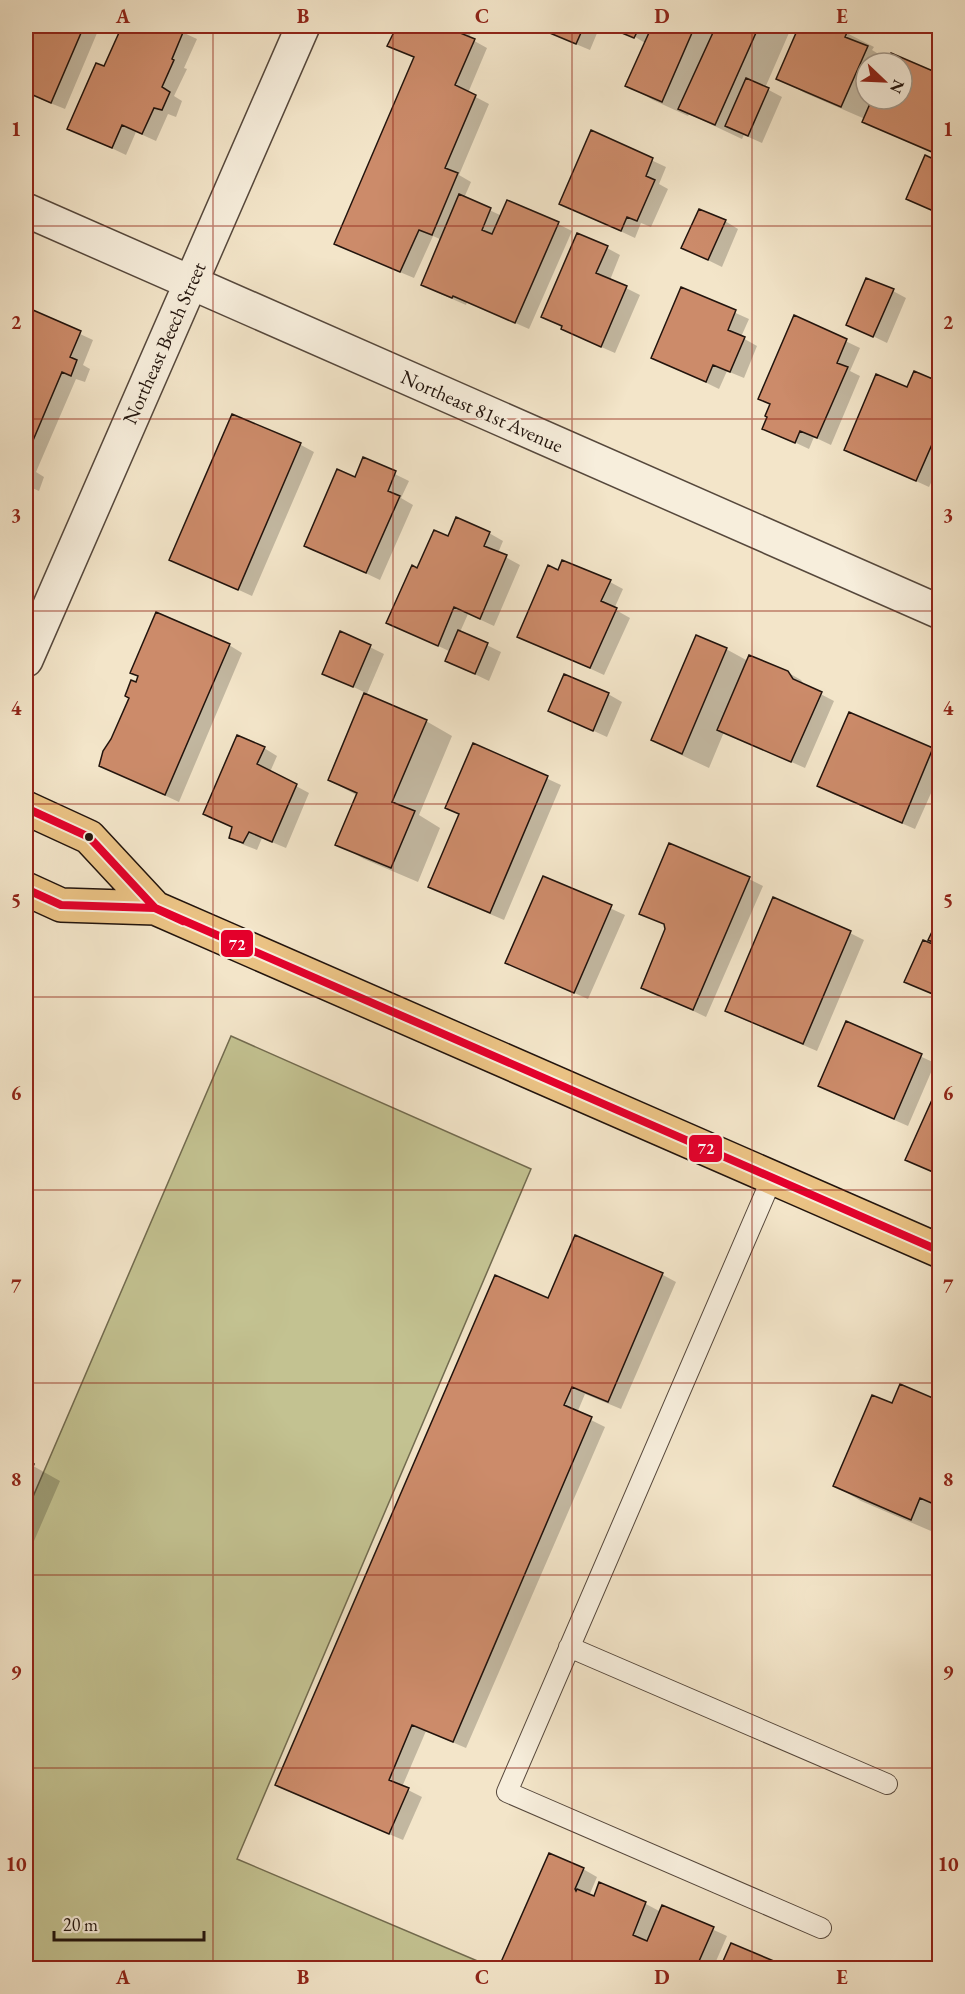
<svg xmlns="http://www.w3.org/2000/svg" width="965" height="1994" font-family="'EB Garamond',serif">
  <rect width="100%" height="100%" fill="#f3e5c9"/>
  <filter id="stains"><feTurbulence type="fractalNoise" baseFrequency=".00333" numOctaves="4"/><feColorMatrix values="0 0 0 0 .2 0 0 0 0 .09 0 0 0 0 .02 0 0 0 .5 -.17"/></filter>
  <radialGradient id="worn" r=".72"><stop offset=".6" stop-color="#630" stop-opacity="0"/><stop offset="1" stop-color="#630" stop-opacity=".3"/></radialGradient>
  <!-- green -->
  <path fill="#c3c291" stroke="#726b4f" stroke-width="1.5" d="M231,1036L531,1169L237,1859L494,1968H26V1513Z"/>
  <!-- shadow -->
  <path fill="#0003" fill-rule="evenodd" d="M37,26H100L65,109L28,94L26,99V36L32,39Z
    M123,26H169L197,39L184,68L187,69L174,96L182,101L176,117L168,114L156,141L136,132L126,155L69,128L105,68Z
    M398,26H464L472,30L469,38L487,48L468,93L489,104L459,175L471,182L464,198L502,216L558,224L572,231L529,329L467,302L466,305L436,292L423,284L442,240L433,236L414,278L350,251L336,243L415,58L389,45Z
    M533,26H600L590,50Z
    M605,26H792L765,88L782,97L762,143L744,135L742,139L689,114L688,116L653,100L627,85L645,43L629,33L627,35Z
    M801,26H817L825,29L826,26H833L874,47L872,50L890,61L892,55L940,76V156L878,129L864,122L865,119L805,93L778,78ZM866,63H902V99H866Z
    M591,132L666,167L659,184L668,189L651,227L641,223L635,238L560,203Z
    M940,163V214L908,198Z
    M725,221L738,229L722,267L683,248Z
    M607,248L620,255L610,280L640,295L615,353L576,336L543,316Z
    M682,289L749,319L741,337L757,346L744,378L727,371L719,389L653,357Z
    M893,291L906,298L887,343L848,324Z
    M26,309L93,340L83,365L90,369L85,382L76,379L36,472L44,477L39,491L30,487L26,497Z
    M795,317L860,348L850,371L860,376L831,445L814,437L809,449L764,428L772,405L760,399Z
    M940,384V464L929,487L846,449L908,389Z
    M233,416L301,445L314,452L252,596L171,559Z
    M364,459L409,481L401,498L413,505L380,580L306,545L356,479Z
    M489,533L503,541L498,553L520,565L494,626L468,614L460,632L501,652L489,681L447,661L451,652L388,622L418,570L449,538Z
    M559,572L610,582L623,589L614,609L630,618L604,675L519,636Z
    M341,633L384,654L366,696L426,721L452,736L419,815L440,828L418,882L364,859L337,844L358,796L329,780L366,693L324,673Z
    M229,645L242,653L179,802L101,766L137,684Z
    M726,649L748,661L787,672L801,680L805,686L834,701L805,768L724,732L709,768L679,754L653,739Z
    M608,694L622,702L607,737L550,711Z
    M850,714L940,753V773L915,829L833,794L819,786Z
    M474,745L561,785L504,920L443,894L430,886L460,815L447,808Z
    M264,748L277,756L270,772L309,793L286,848L262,838L257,850L244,845L231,837L234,828L204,814Z
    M544,878L625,915L588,999L507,963Z
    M749,879L763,886L706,1017L643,987L667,929L665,925L640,913Z
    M774,899L850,933L864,940L817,1051L740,1018L727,1010Z
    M847,1023L935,1063L908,1126L833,1093L820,1086Z
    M576,1237L663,1275L676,1282L621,1409L585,1394L577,1413L605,1427L466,1748L426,1731L402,1787L422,1797L403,1840L290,1792L277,1784L549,1300Z
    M940,1402V1530L938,1534L861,1501L835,1486L892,1405Z
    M26,1462L60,1481L34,1541L26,1537Z
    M583,1869L597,1877L589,1896L594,1898L600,1884L646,1904L661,1912L663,1907L727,1936L713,1968H515L502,1961Z
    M732,1945L775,1964L783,1968H722Z"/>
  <!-- building -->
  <path fill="#cc8b6a" stroke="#22140d" stroke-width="1.5" d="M36,26H84L51,103L26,92V35L31,37Z
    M122,26H173L184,30L172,59L174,60L162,87L170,92L162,110L154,108L142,134L122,125L112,148L67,129L96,63L104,66Z
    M397,26H458L455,31L475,39L455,85L476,95L445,168L458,173L432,235L419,230L400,272L334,244L414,57L387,46Z
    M533,26H584L576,44Z
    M605,26H640L634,38Z
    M652,26H695L662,102L625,86Z
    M716,26H759L715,125L678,109Z
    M799,26H837L848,30L845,37L868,46L841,107L776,79Z
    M891,53L940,74L939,155L862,122L872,99H902V63H887Z
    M746,78L769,88L748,136L725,126Z
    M591,130L653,158L646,176L655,180L637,221L627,217L621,231L559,204Z
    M925,155L940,162V209L938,213L906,199Z
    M459,194L491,208L482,230L492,234L507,200L559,222L515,323L453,296L452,298L421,285Z
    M699,209L726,220L708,260L681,248Z
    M577,233L608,246L596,273L627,286L601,347L561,329L562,326L541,317Z
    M866,278L894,289L873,337L846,325Z
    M681,287L736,310L728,330L745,337L730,372L713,365L706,382L651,358Z
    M26,307L81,331L70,357L77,360L71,376L62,372L26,457Z
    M794,315L847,339L837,363L848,367L817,438L800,431L795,443L762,429L767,417L765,416L770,404L758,399Z
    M914,371L940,382V426L916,481L844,450L876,374L907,387Z
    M232,414L301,443L238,590L169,560Z
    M363,457L396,471L388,491L400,496L366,573L304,546L337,469L355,477Z
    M26,465L32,468L26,483Z
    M456,517L490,532L484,546L507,555L480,619L454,607L438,646L386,623L412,565L417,568L434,530L448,536Z
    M562,560L611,580L601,601L617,608L590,668L517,637L548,565L558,570Z
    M156,612L230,644L165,795L99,766L103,751L111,739L129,698L125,696L131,680L136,682L138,676L130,673Z
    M458,630L488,643L475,674L445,661Z
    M340,631L371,645L353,687L322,674Z
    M696,635L727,648L682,754L651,740Z
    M749,655L788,671L793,679L822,692L791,762L717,730Z
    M564,674L609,693L593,731L548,711Z
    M364,693L427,720L392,802L415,811L391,868L335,845L357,793L328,780Z
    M849,712L933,748L902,823L817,786Z
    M237,735L265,747L257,764L297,784L272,842L249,832L243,843L229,838L232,827L203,814Z
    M473,743L548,776L490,913L428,887L459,814L445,808Z
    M669,843L750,877L693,1010L641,988L665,929L664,924L639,914Z
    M543,876L612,905L574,993L505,963Z
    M773,897L851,931L803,1044L725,1011Z
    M940,915V945L928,940Z
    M923,940L940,947V997L904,982Z
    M846,1021L922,1054L894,1119L818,1086Z
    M940,1082V1175L905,1160Z
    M575,1235L663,1273L608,1402L572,1387L564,1405L592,1417L453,1742L412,1725L389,1780L409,1788L389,1834L275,1785L495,1275L548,1298Z
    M900,1384L940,1401V1414L936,1422L940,1424V1496L936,1505L920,1498L911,1520L833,1486L872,1395L892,1403Z
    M26,1461L34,1464L26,1485Z
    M549,1853L584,1868L575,1889L576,1891L577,1889L594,1896L599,1882L646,1902L633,1935L647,1941L662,1905L714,1927L696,1968H516L501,1962Z
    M731,1943L776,1962L773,1968H720Z"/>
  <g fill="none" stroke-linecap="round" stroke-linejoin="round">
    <!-- service casing -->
    <g stroke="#56483c" stroke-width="22">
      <path id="service" d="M772,1178L507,1792L821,1928
        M569,1647L887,1784"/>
    </g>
    <!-- minor casing -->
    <g stroke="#56483c" stroke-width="36">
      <path id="minor" d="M26,210L940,612
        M26,660L303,26"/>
    </g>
    <!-- primary casing -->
    <g stroke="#22140d" stroke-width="36">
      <path id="primary" d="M26,808L89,837L155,908
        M26,889L61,905L155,908L940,1251"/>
    </g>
    <!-- service -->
    <use href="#service" stroke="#f7eedc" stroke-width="20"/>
    <!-- minor -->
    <use href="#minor" stroke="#f7eedc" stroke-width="33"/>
    <!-- primary -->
    <use href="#primary" stroke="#eac284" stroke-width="33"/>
    <!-- bus-1 casing -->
    <g stroke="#f7eedc" stroke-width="12">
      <path id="bus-1" d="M26,808L89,837L155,908L940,1251
        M26,889L61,905L155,908L183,921"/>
    </g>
    <!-- bus-1 -->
    <use href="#bus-1" stroke="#e4002b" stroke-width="8"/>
  </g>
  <!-- grid -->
  <path fill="none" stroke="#8f2418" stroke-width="1.5" stroke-opacity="0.55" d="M213,26V1968M393,26V1968M572,26V1968M752,26V1968M26,226H940M26,419H940M26,611H940M26,804H940M26,997H940M26,1190H940M26,1383H940M26,1575H940M26,1768H940"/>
  <!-- markers -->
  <circle fill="#22140d" stroke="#f7eedc" stroke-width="2" cx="89" cy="837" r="5"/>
  <g text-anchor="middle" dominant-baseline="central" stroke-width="4.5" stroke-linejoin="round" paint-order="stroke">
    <!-- street labels -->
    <g font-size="20" fill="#22140d" stroke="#f7eedc">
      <text transform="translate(164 343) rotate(-66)">Northeast Beech Street</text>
      <text transform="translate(482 411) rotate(24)">Northeast 81st Avenue</text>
    </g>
  </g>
  <g stroke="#f7eedc" stroke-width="2">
    <rect x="220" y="929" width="34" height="29" rx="6" fill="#e4002b"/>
    <rect x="688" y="1134" width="35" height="29" rx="6" fill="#e4002b"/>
  </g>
  <g font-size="16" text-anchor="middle" font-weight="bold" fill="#fff">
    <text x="237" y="950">72</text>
    <text x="706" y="1154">72</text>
  </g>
  <!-- margin -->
  <rect width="965" height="1994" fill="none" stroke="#f3e5c9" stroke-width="66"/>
  <!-- north arrow -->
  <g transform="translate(884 81) rotate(113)"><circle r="28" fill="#f7eedc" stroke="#a29789" stroke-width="1.5"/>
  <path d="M0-4.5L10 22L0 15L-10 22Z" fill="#8f2418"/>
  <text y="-9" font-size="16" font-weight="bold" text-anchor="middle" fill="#22140d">N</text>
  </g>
  <!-- scale -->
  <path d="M54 1931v9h150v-9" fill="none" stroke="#22140d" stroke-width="3"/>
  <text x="63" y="1931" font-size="18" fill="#22140d" stroke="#f7eedc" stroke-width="4.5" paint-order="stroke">20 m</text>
  <rect x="33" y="33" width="899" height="1928" fill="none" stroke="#8f2418" stroke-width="2"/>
  <g font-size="20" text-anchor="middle" font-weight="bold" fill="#8f2418">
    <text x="123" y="23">A</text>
    <text x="303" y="23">B</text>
    <text x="482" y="23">C</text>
    <text x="662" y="23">D</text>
    <text x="842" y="23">E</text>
    <text x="16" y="136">1</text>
    <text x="948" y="136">1</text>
    <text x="16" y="329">2</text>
    <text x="948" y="329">2</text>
    <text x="16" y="522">3</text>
    <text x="948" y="522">3</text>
    <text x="16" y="715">4</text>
    <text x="948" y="715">4</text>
    <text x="16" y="907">5</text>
    <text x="948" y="907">5</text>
    <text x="16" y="1100">6</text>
    <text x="948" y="1100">6</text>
    <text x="16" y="1293">7</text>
    <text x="948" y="1293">7</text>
    <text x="16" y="1486">8</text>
    <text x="948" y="1486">8</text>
    <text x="16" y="1679">9</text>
    <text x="948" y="1679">9</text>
    <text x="16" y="1871">10</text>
    <text x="948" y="1871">10</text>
    <text x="123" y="1984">A</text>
    <text x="303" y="1984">B</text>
    <text x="482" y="1984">C</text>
    <text x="662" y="1984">D</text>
    <text x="842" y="1984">E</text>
  </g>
  <rect width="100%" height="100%" filter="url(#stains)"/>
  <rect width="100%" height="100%" fill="url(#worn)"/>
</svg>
